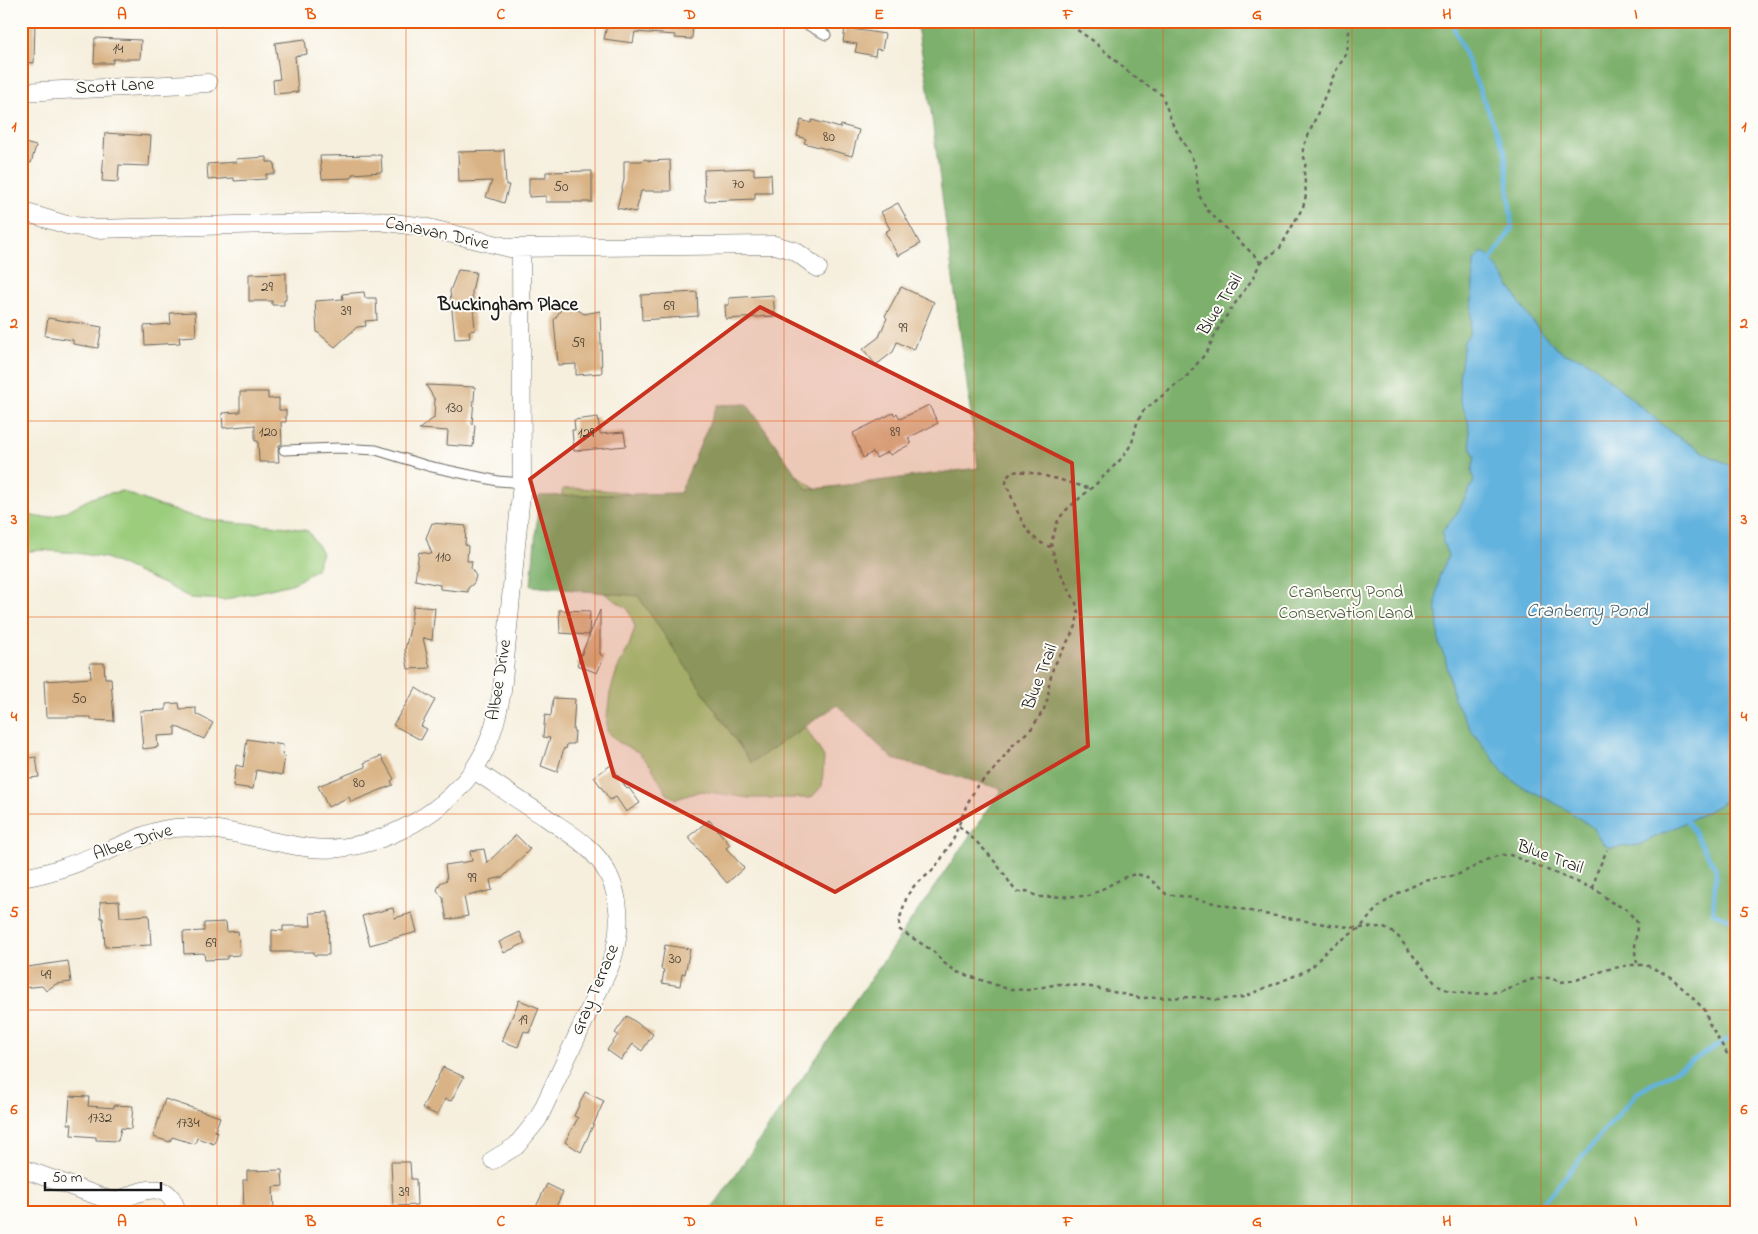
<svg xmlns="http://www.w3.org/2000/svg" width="1758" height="1234" font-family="'Indie Flower',sans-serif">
  <rect width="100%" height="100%" fill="#fdfcf7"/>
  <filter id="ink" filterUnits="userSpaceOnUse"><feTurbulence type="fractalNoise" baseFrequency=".02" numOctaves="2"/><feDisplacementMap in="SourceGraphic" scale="10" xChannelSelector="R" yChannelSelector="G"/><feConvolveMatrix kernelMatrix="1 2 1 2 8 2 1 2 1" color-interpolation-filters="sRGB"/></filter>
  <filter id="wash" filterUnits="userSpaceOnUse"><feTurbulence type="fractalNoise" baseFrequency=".0096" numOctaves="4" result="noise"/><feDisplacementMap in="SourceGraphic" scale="20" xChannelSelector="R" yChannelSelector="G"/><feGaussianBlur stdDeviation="1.12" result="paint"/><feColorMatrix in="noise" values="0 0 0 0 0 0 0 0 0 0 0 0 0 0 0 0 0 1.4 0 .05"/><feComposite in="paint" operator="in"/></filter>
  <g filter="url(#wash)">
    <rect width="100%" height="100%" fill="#f6efde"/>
    <!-- green -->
    <path fill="#9ccd7d" stroke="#5c744c" d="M786,466L807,483L848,512L899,664L804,725L824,757L822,786L811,798H749L701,791L676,799L667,794L651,766L638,752L618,742L607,731V717L610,693L617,670L629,646L635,627L628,609L601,591L555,520L563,489L580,488L623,492L652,500L685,499Z
      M122,491C154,504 186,517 221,521C250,524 279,524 308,531L322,553L316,569L295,583L224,600L191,598L168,586L106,558L77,553L40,550L21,552V507C40,531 72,507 92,498C101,494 112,493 122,491Z"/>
    <!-- forest -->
    <path fill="#7db06c" stroke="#4c6644" d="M916,21H1737V1213H709L1002,789L893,759L837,705L751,763L638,596L531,586L539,496L680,493L717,405L747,404L807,490L978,468L927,81Z"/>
    <!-- water -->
    <path fill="#64b3df" stroke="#40687e" d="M1480,253H1486C1513,285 1526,323 1559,350C1566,356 1572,355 1581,358C1584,359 1588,362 1591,364L1672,433L1710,456L1737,468V794L1705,813L1639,845L1611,848L1603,844L1592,827L1562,807L1516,783L1504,773L1471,730L1454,699L1445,657L1439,645L1436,601L1439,577L1448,556L1443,542L1442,532L1456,515L1474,481L1472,470L1475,456L1471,449L1468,421L1460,399L1459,379L1464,341L1469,335L1471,322L1474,261Z"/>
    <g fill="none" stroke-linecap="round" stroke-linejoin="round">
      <!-- stream -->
      <path stroke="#64b3df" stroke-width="4.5" d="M1451,21L1505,151L1512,228L1488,264
        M1685,817L1716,869L1713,913L1737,922
        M1534,1213L1637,1093L1737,1034"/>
    </g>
    <g id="blocks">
      <!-- building -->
      <path fill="#d9b385" d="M21,21H35L34,63L21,62Z
        M608,21L693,22L692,39L675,38V35L635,32L633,43L604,39Z
        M845,28L885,34L882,50L876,49L875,56L855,52L857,44L843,42Z
        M95,38L141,40L140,59H113V63H94Z
        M305,39L307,54L295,56L298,92L274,94L273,80L280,79L275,43Z
        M801,120L811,123L812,120L840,128L841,125L859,130L852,156L804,143L806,139L797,136Z
        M105,133L151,136L149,166L119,165L118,182L102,181Z
        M21,142L36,146L31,163L21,160Z
        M504,149L506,185H509L504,203L486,197L492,181L459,182L458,152L503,151Z
        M381,155L382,172L352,174V178L322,179L320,156Z
        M267,157V162H274L275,174H266V179L234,181V178L208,180L207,164L237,162L236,159Z
        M645,159L650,161L670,160L671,191H641L636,212L617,208L624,180V161H641Z
        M754,168V175L771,174L772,193H755V199L705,201L704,170Z
        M592,171V202H546V196L529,197V178H546V172Z
        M898,203L920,244L898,256L885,232L890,229L881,212Z
        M458,270L476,272L472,292L475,330L469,331L470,338L455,339L450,291Z
        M286,273V300H284V305H272V301H249V274Z
        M901,287L934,302L914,350L897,342L893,352L876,365L863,349L879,337L887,318L885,316Z
        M364,292L365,298H376L377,320L365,321L366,326L357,327L335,347L317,332L315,301L343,299L342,294Z
        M697,292L698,316L642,320L641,295Z
        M773,295L775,316L726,319L725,305H729V298Z
        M566,302L584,314L600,311L602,373L576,375V364L558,365L554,320Z
        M195,312L196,336L179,337L180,343L145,345L144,326L171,324L170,313Z
        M48,318L102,327L98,348L73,344V340L45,336Z
        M426,385L475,387L472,424L475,425L473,447L447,445L448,431L419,429L434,418L435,400Z
        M240,392H268V399L279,398V410H286V422H281L282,444L279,445L278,450L279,462H259L258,441H255V425L223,428L222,413L240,412Z
        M929,405L938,423L908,438L911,444L890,455L888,452L876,458L873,452L863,458L853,433L893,413L895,415L897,413L900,419Z
        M598,417L600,434L624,432L626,446L574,451L572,430H575L574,420Z
        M432,523L466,526L465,545L468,546L467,561H472L471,568L476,576L474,583L468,588V592L440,589V585L415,580L419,552L432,554L426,538Z
        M413,606L435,608L432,640L423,638L430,668L408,669L405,650L410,628Z
        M559,610L590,611L589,635L560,633Z
        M600,610V654L604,657L597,673L577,665Z
        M90,663H104L105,678H111L114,721L91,720V717H46L44,681L91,678Z
        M416,688L435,700L421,726L427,729L421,740L393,725Z
        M553,698L575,699L573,731H575L574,744H567L566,749L564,748L557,772L541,766L550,738L543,737L545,715L551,716Z
        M179,703L180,709L196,708V714L213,723L204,739L175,726V735L157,736L158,747L143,749L140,711L166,710V704Z
        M247,739L283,745L282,755L285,756L282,775L256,770L253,789L233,786L236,765L243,767Z
        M381,756L394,779L391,781L393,785L351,802L349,797L328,807L318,786L366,767L364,763Z
        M36,757L39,777L21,779V759Z
        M611,765L627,789L629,788L640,803L626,812L616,797L610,800L594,777Z
        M709,820L730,845L726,848L744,868L727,883L688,837Z
        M516,835L530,849L503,877L490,880L492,890L464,897L468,916L447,920L443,898L437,890L440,883L447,880L445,865L472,861L470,851L484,849L487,863Z
        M119,901L120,917L149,915L151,945L105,947L103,918H101L100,902Z
        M393,908L395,918L412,913L417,932L370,945L362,916Z
        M328,912L329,955H314V952H272V930L283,931V926H311L310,913Z
        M226,922L227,932L238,931L240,955L227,956V959L205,960L204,953L184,954L183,932L204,931V923Z
        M520,932L525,943L504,953L499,942Z
        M665,945L690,949L685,974L682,973L680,986L662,983L664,970L661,969Z
        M68,961L71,982L56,984L46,991L42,986L21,988V968Z
        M519,1000L539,1008L529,1033L524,1031L518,1047L502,1041Z
        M627,1016L653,1034L642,1051L633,1044L621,1060L607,1050L618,1035L615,1033Z
        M443,1067L464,1077L451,1101L445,1099L437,1115L422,1108Z
        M585,1092L604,1101L581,1152L565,1142L578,1118L574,1116Z
        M70,1096L89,1097L88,1106L114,1108V1105L133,1106L131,1129L121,1128L118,1141L96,1140V1137L71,1135L72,1124H68Z
        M165,1099L220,1117L215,1131L218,1132L214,1144L197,1138L195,1144L172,1137L170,1142L153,1137Z
        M391,1162H410L411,1179H416L417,1205L393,1206Z
        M282,1170L283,1186L273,1187L274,1213H244L243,1180H247V1171Z
        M547,1184L563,1192L553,1213H533Z"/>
    </g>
  </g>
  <g filter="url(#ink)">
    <use href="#blocks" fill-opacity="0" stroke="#686660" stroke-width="1"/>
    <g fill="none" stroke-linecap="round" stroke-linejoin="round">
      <!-- lane casing -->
      <g stroke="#686660" stroke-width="11">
        <path id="lane" d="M800,21L826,35
          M284,450L339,448L376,450L428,466L498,481L522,483"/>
      </g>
      <!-- street casing -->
      <g stroke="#686660" stroke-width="19">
        <path id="street" d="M21,92L208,83
          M21,211L67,225L97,229L379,221L424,227L510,248L775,245L795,251L818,268
          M474,770C497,785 520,801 544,816C558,826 574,835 587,847C622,878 625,925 610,966L538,1119L516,1146L493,1160
          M21,878C56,873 89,858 122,845C137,839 152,831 168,829C214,822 265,843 311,848C370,854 441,818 474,769C490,746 497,718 502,691L522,483L521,248
          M21,1168L115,1202
          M119,1211L115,1202C138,1192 169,1175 177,1213"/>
      </g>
      <!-- path -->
      <path stroke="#686660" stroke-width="2.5" stroke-dasharray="4 4" stroke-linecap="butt" d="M1049,21H1064
        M1064,21L1092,40L1133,76L1162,95L1173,125L1191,155L1195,165L1199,195L1207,210L1258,259L1260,263L1253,278L1220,325L1206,353L1186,377L1143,411L1137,423L1132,443L1123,457L1096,484L1065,511L1058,520L1051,543L1054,556L1058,568L1076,603L1078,612L1076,626L1053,668L1049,684L1048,698L1044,709L1032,728L1013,745L992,772L977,786L967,804L954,837L940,861L932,871L914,886L907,896L899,921L900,930L933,951L944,963L957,972L1008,989L1028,990L1058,984L1091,987L1140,998L1200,997L1218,1000L1243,997L1299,974L1312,967L1328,949L1360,928L1378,907L1398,893L1424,881L1457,875L1478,865L1489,859L1500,855H1510L1597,890L1611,902L1626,909L1637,922C1637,937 1632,951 1638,965
        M957,24L964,21
        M1260,263L1280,248L1303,207L1306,195L1304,172L1306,162L1303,155V148L1335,72L1347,53L1350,21
        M1051,547C1024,540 1016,506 1006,483L1007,477C1009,475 1011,473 1013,472C1024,468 1078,485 1091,489
        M959,826C974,839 989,853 1001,870C1007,877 1010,885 1017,892L1027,891L1038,897L1089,896L1125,877L1136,874L1148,877L1166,894L1187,897L1264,914L1330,925L1360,928L1382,927L1396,934L1435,983L1449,991L1469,994L1497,992L1536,978H1550L1561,982L1576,980L1609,969L1630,965H1646L1671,977L1705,1010L1709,1023L1729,1057H1737
        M1593,888L1597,872L1607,850"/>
      <!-- lane -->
      <use href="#lane" stroke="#fff" stroke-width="9"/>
      <!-- street -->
      <use href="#street" stroke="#fff" stroke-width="18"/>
    </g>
  </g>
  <!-- marked area -->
  <path fill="#c8321e" fill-opacity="0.2" stroke="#c8321e" stroke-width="4" stroke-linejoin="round" d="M760,307L1072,463L1088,746L835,892L614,776L530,479Z"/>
  <!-- grid -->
  <path fill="none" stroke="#e8590c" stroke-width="1" stroke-opacity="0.55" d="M217,21V1213M406,21V1213M595,21V1213M784,21V1213M974,21V1213M1163,21V1213M1352,21V1213M1541,21V1213M21,224H1737M21,421H1737M21,617H1737M21,814H1737M21,1010H1737"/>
  <g text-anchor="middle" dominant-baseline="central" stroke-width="4" stroke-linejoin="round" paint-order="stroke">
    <!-- number labels -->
    <g font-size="15" fill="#4b4236">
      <text x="118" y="49">14</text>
      <text x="829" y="137">80</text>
      <text x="738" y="184">70</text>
      <text x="561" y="187">50</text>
      <text x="267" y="287">29</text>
      <text x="669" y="306">69</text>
      <text x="346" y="311">39</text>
      <text x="903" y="328">99</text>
      <text x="578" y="343">59</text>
      <text x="454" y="408">130</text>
      <text x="268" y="432">120</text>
      <text x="895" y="432">89</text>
      <text x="586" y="433">129</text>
      <text x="443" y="557">110</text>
      <text x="79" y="699">50</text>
      <text x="359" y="783">80</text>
      <text x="472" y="878">99</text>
      <text x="211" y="943">69</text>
      <text x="675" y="959">30</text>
      <text x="46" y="975">49</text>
      <text x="523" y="1020">19</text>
      <text x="100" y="1118">1732</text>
      <text x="188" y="1123">1734</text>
      <text x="404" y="1192">39</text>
    </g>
    <!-- street labels -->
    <g font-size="18" fill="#1c1c1c" stroke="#fdfcf7">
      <text transform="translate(115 87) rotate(-3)">Scott Lane</text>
      <text transform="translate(437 234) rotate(12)">Canavan Drive</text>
      <text transform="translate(1221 305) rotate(-58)">Blue Trail</text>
      <text transform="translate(1041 677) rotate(-69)">Blue Trail</text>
      <text transform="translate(500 680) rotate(-81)">Albee Drive</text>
      <text transform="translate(133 843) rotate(-18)">Albee Drive</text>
      <text transform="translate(1550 858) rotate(20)">Blue Trail</text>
      <text transform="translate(596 990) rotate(-67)">Gray Terrace</text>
    </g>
    <!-- park labels -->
    <g font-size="18" fill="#495a3e" stroke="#fdfcf7">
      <text x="1346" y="593">Cranberry Pond<tspan x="1346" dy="21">Conservation Land</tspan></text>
    </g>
    <!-- neighbourhood labels -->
    <g font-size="19" font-weight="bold" fill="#1c1c1c" stroke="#fdfcf7">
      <text x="508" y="305">Buckingham Place</text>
    </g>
    <!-- water labels -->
    <g font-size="19" font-style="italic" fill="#3c6074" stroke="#fdfcf7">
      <text x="1587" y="611">Cranberry Pond</text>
    </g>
  </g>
  <!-- margin -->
  <rect width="1758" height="1234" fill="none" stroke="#fdfcf7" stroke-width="55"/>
  <!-- scale -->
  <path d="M45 1182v8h116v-8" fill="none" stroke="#1c1c1c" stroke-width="2.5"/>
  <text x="52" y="1182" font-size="15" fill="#1c1c1c" stroke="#fdfcf7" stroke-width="4" paint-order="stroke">50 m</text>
  <rect x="28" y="28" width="1702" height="1178" fill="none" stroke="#e8590c" stroke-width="2"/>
  <g font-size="16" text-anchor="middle" font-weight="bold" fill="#e8590c">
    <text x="122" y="19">A</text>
    <text x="311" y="19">B</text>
    <text x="501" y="19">C</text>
    <text x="690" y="19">D</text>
    <text x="879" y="19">E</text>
    <text x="1068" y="19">F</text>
    <text x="1257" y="19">G</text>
    <text x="1447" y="19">H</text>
    <text x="1636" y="19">I</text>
    <text x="14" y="131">1</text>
    <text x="1744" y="131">1</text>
    <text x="14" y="328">2</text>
    <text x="1744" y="328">2</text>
    <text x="14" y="524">3</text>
    <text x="1744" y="524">3</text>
    <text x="14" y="721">4</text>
    <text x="1744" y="721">4</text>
    <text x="14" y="917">5</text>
    <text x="1744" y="917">5</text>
    <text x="14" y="1114">6</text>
    <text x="1744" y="1114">6</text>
    <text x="122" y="1226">A</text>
    <text x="311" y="1226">B</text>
    <text x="501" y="1226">C</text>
    <text x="690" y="1226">D</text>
    <text x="879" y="1226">E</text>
    <text x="1068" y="1226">F</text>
    <text x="1257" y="1226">G</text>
    <text x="1447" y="1226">H</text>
    <text x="1636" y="1226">I</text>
  </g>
</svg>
